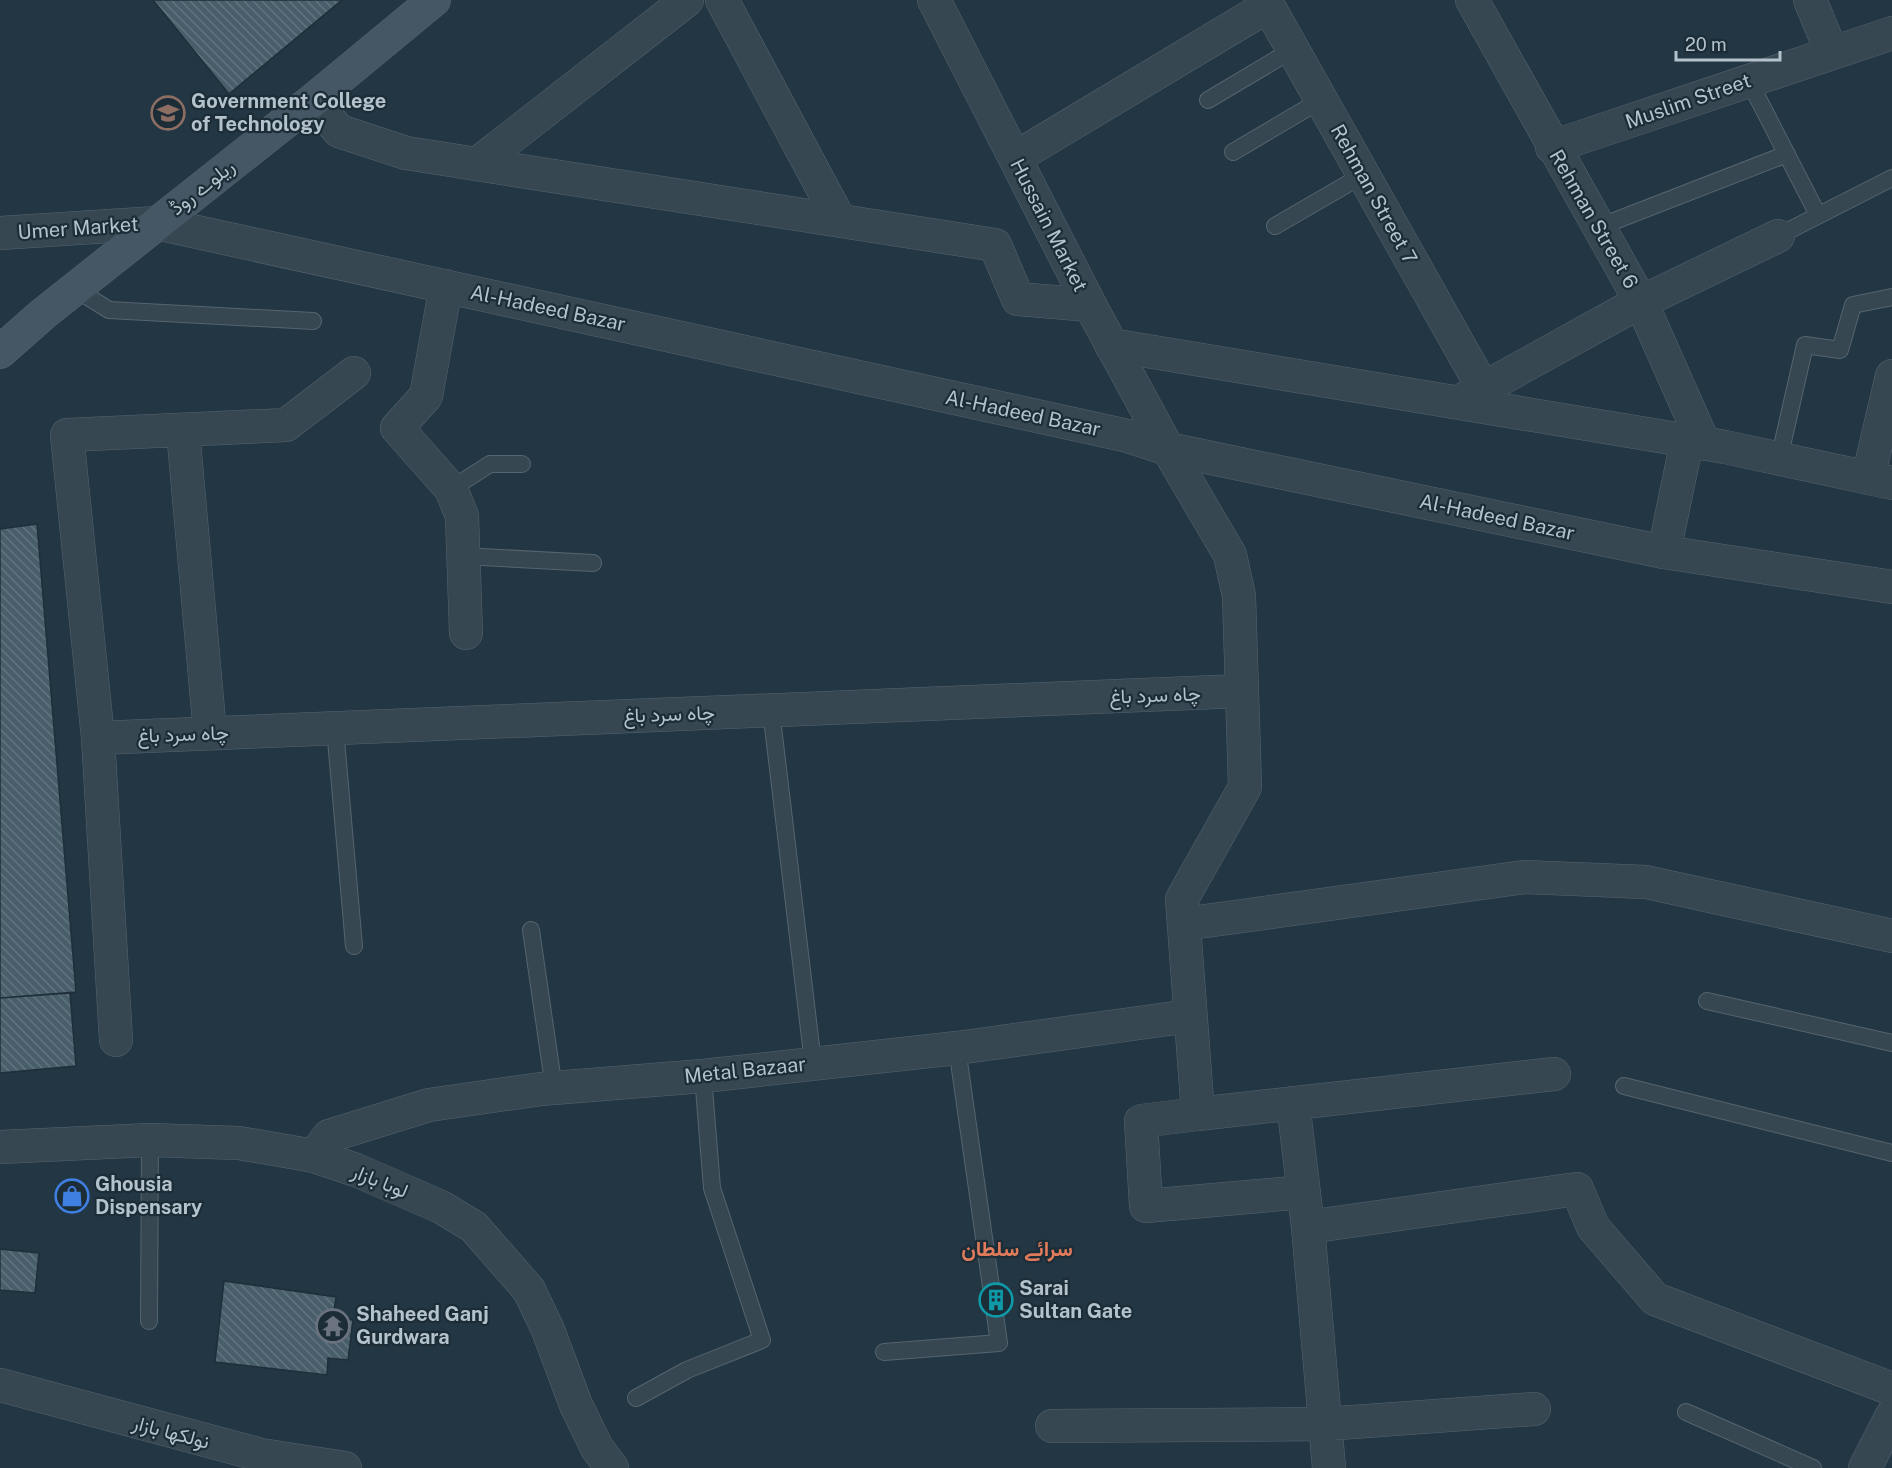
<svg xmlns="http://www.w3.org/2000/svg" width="1892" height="1468" font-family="'Public Sans',Vazirmatn,sans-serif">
  <defs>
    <pattern id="building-back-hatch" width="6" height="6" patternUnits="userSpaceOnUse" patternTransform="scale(1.5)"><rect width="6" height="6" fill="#485f6b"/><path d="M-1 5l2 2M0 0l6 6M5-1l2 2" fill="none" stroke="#60747f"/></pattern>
  </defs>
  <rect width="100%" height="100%" fill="#233643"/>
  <!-- building -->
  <path fill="url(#building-back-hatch)" stroke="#1e2f39" stroke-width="1.5" d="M153,0H342L229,94Z
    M37,524L76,992L0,998V529Z
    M70,993L76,1066L0,1073V998Z
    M0,1249L39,1253L35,1293L0,1290Z
    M224,1281L336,1297L333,1317L353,1320L348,1360L328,1358L327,1375L215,1362Z
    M1008,1288L1010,1311L984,1313L981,1289Z"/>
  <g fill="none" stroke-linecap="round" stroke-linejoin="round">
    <!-- service casing -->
    <g stroke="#55656f" stroke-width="18">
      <path id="service" d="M1749,81L1818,215
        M1208,100L1292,50
        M1233,152L1321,100
        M1275,226L1363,175
        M1599,227L1787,154
        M1778,236L1892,178
        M77,290L109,310L313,321
        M1779,459L1805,345L1840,350L1853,305L1892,297
        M451,489L490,464H522
        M464,556L593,563
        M771,710L813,1063
        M335,728L354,946
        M531,930L554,1089
        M1707,1001L1892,1043
        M1624,1086L1892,1153
        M149,1321L150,1140
        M884,1352L999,1343L957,1048
        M636,1398L687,1370L762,1340L712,1188L703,1076
        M1686,1412L1813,1468"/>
    </g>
    <!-- minor casing -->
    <g stroke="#55656f" stroke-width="34">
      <path id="minor" d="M722,0L840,221
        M1265,0L1483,388
        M1472,0L1641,302L1704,444
        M1810,0L1832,53
        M313,100L339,131L406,153L995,245L1018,299L1090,305
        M1552,147L1892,33
        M1015,158L1268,6
        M477,164L687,0
        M0,233L156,223
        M446,286L426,396L397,428L451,489L462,516L466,633
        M1111,345L1725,447L1892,483
        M1466,398L1627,309L1778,236
        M183,431L210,733
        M1168,449L1230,555L1239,596L1245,787L1182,899L1198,1114L1141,1121L1146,1206L1304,1192
        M1868,478L1892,376
        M1664,552L1687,441
        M98,738L1240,691
        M1184,924L1524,877L1646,882L1892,936
        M116,1040L98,738L67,435L286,425L354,373
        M1293,1103L1308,1227L1577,1189L1593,1227L1655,1299L1892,1389
        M1198,1114L1554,1074
        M314,1156L329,1136L429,1105L541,1089L703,1076L957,1048L1190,1016
        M1308,1227L1329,1468
        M0,1385L261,1455L345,1468
        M1052,1426L1325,1424L1534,1409
        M1865,1468L1892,1415"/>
    </g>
    <!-- tertiary casing -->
    <g stroke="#55656f" stroke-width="34">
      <path id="tertiary" d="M934,0L1090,305L1168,449
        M156,223L1128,436L1168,449L1664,552L1892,587
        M0,1147L150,1140L239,1143L314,1156L356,1170L441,1207L474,1227L529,1290L548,1330L576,1405L597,1448L612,1468"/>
    </g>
    <!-- secondary casing -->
    <g stroke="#55656f" stroke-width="34">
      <path id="secondary" d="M0,352L43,314L313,100L434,0"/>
    </g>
    <!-- service -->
    <use href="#service" stroke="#374752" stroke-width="16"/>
    <!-- minor -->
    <use href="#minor" stroke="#374752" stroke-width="33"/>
    <!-- tertiary -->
    <use href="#tertiary" stroke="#374752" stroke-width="33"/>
    <!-- secondary -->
    <use href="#secondary" stroke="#455765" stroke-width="33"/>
  </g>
  <!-- icons -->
  <defs>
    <g id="university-ring" transform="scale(1.725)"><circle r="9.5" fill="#1c2d37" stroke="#8d6e63" stroke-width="1.5"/><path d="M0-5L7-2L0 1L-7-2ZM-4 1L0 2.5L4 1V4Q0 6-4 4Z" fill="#8d6e63"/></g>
    <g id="shop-ring" transform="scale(1.725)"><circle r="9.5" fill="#1c2d37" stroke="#3f7fe0" stroke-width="1.5"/><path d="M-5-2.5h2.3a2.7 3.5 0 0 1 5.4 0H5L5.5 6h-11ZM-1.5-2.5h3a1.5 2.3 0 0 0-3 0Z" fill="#3f7fe0"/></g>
    <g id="building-ring" transform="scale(1.725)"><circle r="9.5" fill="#1c2d37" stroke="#0f9aa8" stroke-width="1.5"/><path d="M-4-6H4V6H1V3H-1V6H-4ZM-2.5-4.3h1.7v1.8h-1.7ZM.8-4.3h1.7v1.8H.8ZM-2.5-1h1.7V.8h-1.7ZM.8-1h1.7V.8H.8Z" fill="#0f9aa8"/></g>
    <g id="temple-ring" transform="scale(1.725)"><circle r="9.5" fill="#1c2d37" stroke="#6b7280" stroke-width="1.5"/><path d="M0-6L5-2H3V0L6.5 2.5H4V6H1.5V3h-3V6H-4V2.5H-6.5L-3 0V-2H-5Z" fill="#6b7280"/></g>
  </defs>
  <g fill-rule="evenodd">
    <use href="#university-ring" x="168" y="113"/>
    <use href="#shop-ring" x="72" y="1196"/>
    <use href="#building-ring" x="996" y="1300"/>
    <use href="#temple-ring" x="333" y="1326"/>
  </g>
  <g text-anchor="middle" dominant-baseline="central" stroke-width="4.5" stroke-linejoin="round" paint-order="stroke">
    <!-- poi labels -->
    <g font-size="20" font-weight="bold" fill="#b4c2cc" stroke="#1c2d37" text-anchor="start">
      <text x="191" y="101">Government College<tspan x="191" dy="23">of Technology</tspan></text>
      <text x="95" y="1184">Ghousia<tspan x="95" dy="23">Dispensary</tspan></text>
      <text x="1019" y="1288">Sarai<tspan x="1019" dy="23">Sultan Gate</tspan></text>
      <text x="356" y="1314">Shaheed Ganj<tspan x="356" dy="23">Gurdwara</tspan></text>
    </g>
    <!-- street labels -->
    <g font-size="20" fill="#b4c2cc" stroke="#1c2d37">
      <text transform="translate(1688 101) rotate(-19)">Muslim Street</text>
      <text transform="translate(202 187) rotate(-38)">ریلوے روڈ</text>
      <text transform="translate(1374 194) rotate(61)">Rehman Street 7</text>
      <text transform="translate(1594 219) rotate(60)">Rehman Street 6</text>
      <text transform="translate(1049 225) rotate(63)">Hussain Market</text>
      <text transform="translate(78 228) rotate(-4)">Umer Market</text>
      <text transform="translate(548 308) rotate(12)">Al-Hadeed Bazar</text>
      <text transform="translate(1023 413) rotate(12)">Al-Hadeed Bazar</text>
      <text transform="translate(1497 517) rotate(12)">Al-Hadeed Bazar</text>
      <text transform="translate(1155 695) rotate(-2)">چاہ سرد باغ</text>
      <text transform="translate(669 714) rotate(-2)">چاہ سرد باغ</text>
      <text transform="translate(183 734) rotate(-2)">چاہ سرد باغ</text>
      <text transform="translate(745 1070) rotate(-6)">Metal Bazaar</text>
      <text transform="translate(380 1181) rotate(22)">لوہا بازار</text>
      <text transform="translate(171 1432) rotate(15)">نولکھا بازار</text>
    </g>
    <!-- neighbourhood labels -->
    <g font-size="21" font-weight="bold" fill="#e07b5b" stroke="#1c2d37">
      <text x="1017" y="1248">سرائے سلطان</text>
    </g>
  </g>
  <!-- scale -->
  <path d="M1676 51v9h104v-9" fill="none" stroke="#b4c2cc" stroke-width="3"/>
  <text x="1685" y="51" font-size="18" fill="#b4c2cc" stroke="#1c2d37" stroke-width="4.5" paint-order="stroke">20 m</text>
</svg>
